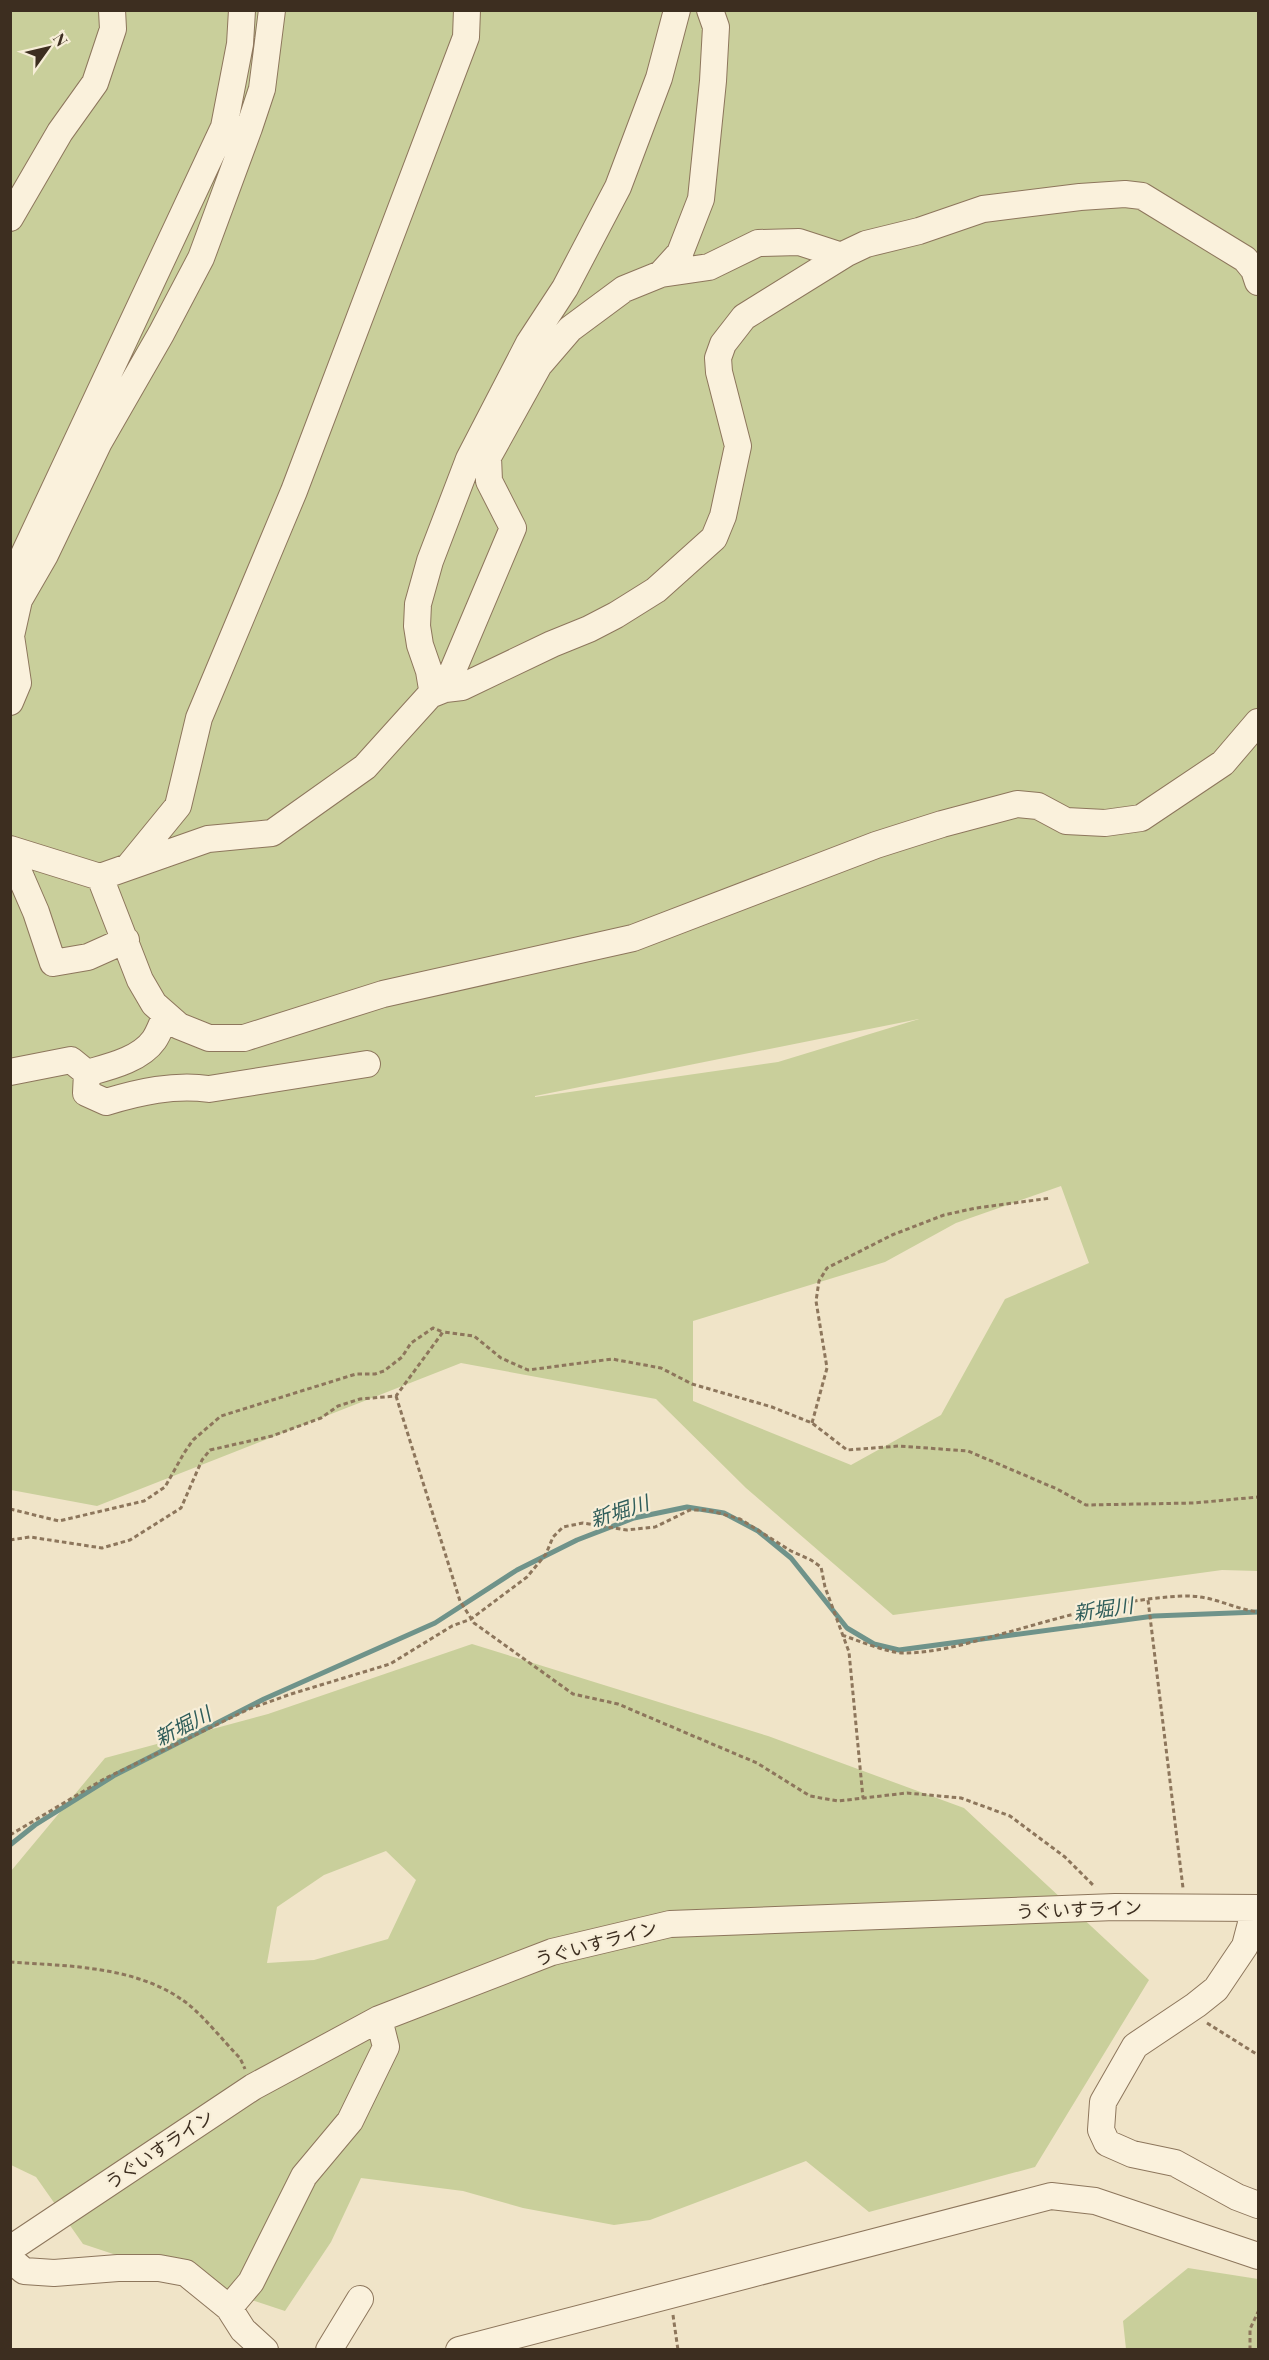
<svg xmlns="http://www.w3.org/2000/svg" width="1269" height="2360" font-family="'Playfair Display','Noto Sans JP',serif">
  <rect width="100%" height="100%" fill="#f0e4c8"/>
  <!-- green -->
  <path fill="#c9cf9b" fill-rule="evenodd" d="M10,11H1258V1571L1222,1570L893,1615L746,1488L656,1399L461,1363L97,1506L11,1490ZM919,1019L778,1062L535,1097V1096ZM1061,1186L1089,1263L1005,1299L941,1415L851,1465L693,1401V1321L885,1262L956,1223Z
    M472,1644L768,1736L964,1808L1149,1980L1035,2167L869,2212L806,2161L650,2220L614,2225L523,2208L463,2191L361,2178L331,2242L285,2311L83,2244L36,2177L11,2165V1871L105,1758L268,1714ZM386,1851L416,1880L388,1939L314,1960L267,1963L277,1907L324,1875Z
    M1188,2268L1258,2279V2349H1126L1123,2321Z"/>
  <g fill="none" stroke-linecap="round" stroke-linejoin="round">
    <!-- stream -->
    <path stroke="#6f938a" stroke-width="5" d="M10,1845L35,1825L115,1775L264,1699L435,1623L517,1570L577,1540L634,1518L687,1507L724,1513L758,1531L791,1558L847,1628L874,1644L899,1650L1154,1616L1258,1612"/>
    <!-- minor casing -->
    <g stroke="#8d765c" stroke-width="28">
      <path id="minor" d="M10,218L60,132L95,83L113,29L112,10
        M661,274L709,267L758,243L799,242L842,256
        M10,584L224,127L240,44L242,10
        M445,689L462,687L552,644L589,629L616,615L656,590L714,538L723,516L738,446L719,372L718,358L723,344L744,317L847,253L866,244L919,231L983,209L1080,197L1125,194L1142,196L1245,259L1254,270L1258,282
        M430,695L432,689L429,671L420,645L417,626L418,604L430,561L469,459L529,343L565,288L618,187L659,78L677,10
        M10,702L18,683L11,636L19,600L45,555L99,442L161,334L201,258L249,128L262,89L272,10
        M10,849L100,877L208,839L272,833L365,767L430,695L445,689L513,528L489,481L488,457L539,365L570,329L624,289L661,274L680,253L701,199L713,81L716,27L710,10
        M10,852L36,912L53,963L88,957L126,940
        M129,866L178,806L199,718L294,491L466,37L467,10
        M100,877L140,980L154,1004L179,1026L209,1038H244L383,994L633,938L876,845L942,824L1017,804L1038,806L1066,821L1105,823L1141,818L1223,763L1258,722
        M10,1072L71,1060L87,1073C108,1067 140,1060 154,1040C159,1033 162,1023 166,1015
        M87,1073L86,1093L106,1102C139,1092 174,1084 209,1089L367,1064
        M1255,1908L1245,1946L1216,1989L1196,2005L1135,2046L1103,2102L1101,2130L1107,2143L1132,2154L1175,2163L1237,2197L1258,2205
        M10,2249L253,2087L379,2019L552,1952L670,1924L1115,1907L1258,1908
        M10,2259L24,2271L54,2273L118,2268H159L186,2273L229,2308L243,2330L265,2350
        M229,2308L251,2282L304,2176L350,2121L386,2047L379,2019
        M329,2350L360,2299
        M459,2350L1051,2196L1095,2201L1258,2256"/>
    </g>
    <!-- path -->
    <path stroke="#8d765c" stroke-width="3" stroke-dasharray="4.5 3" stroke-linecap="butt" d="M396,1396L460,1601L474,1623L573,1694L618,1704L757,1763L810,1796L838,1801L907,1793L961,1798L1010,1816L1065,1857L1095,1887
      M812,1423L827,1368L816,1301L819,1281L827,1268L892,1235L944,1215L976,1208L1051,1198
      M10,1509L59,1521L144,1501L165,1487L184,1453L193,1440L221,1416L356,1374H375L384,1371L402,1357L411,1343L433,1328L443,1332
      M10,1540L30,1537L102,1548L130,1540L181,1508L202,1460L210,1450L272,1436L321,1418L338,1406L360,1399L396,1396L443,1332L474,1336L501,1358L528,1370L612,1359L661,1368L692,1384L772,1407L812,1423L847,1450L899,1446L968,1451L1057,1489L1086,1505L1194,1503L1258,1497
      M1148,1600L1183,1888
      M842,1635C857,1640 888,1653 903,1653C938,1653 972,1642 1005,1633C1063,1617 1124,1598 1184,1596C1212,1595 1231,1608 1258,1612
      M10,1835L104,1779L249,1709L291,1694L390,1664L452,1626L471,1619L527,1577L546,1554L553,1537L563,1527L583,1523L627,1530L655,1527L690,1510H708L740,1519L791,1551L811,1560L821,1567L825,1587L849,1652L863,1798
      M10,1962C67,1966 133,1966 181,1999C199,2010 224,2042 240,2058L245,2069
      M1207,2023L1258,2055
      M673,2315L678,2350
      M1250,2350V2329L1258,2312"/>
    <!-- minor -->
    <use href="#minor" stroke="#faf1dc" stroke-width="26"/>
  </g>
  <g text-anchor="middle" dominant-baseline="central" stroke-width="4.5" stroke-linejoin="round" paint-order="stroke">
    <!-- street labels -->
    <g font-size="18" fill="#3d2e20" stroke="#f7eed8">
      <text transform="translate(1079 1909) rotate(-2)">うぐいすライン</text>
      <text transform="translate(596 1943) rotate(-15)">うぐいすライン</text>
      <text transform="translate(159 2149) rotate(-34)">うぐいすライン</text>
    </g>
    <!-- water labels -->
    <g font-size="20" font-style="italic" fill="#2f5d5a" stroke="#f7eed8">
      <text transform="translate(619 1510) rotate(-18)">新堀川</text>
      <text transform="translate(1103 1608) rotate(-8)">新堀川</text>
      <text transform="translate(182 1725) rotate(-27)">新堀川</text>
    </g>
  </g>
  <!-- border -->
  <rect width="1269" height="2360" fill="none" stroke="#3d2e20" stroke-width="24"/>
  <!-- north arrow -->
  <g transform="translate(48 48) rotate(56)" stroke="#f7eed8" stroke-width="4.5" paint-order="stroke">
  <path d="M0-4.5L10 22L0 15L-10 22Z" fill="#3d2e20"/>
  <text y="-9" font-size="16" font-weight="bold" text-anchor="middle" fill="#3d2e20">N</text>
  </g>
</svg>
